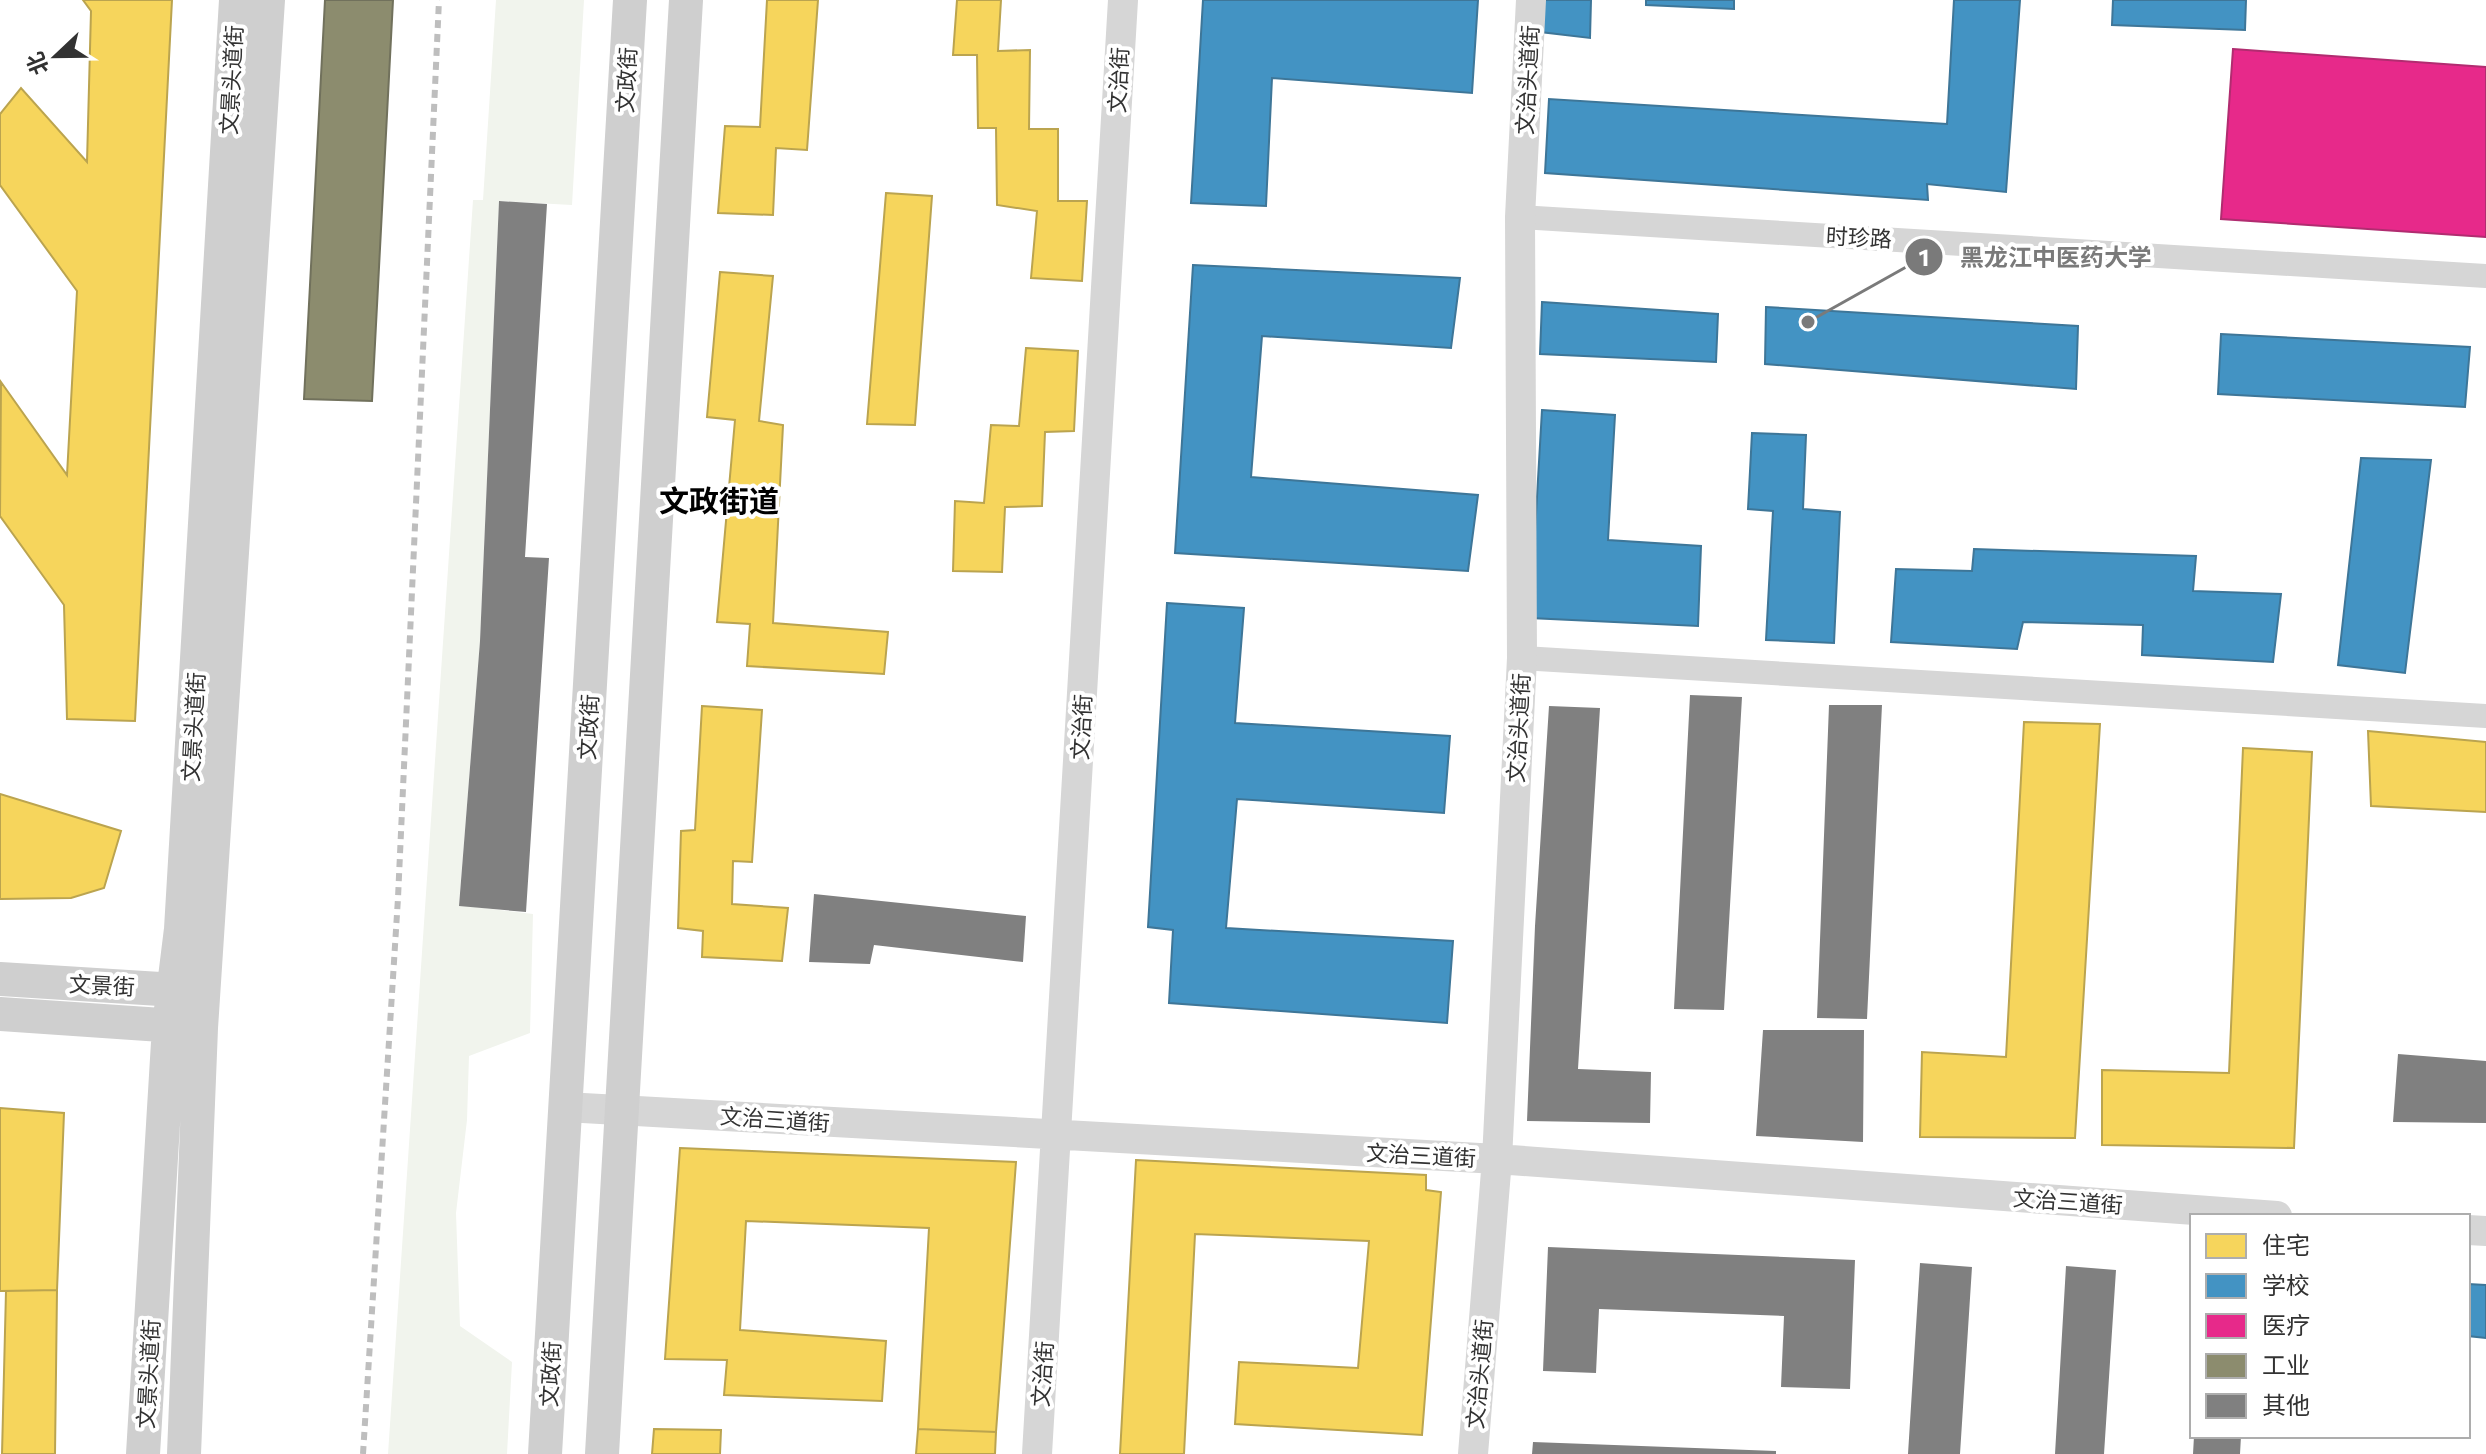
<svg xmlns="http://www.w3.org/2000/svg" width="2486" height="1454" font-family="Commissioner,'Noto Sans SC',sans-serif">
  <rect width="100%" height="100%" fill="#fff"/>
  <!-- green -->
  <path fill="#f1f4ed" d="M496,0H584L572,205L499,201L480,641L459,905L533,914L530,1033L469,1056L467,1120L456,1213L460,1326L512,1362L507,1454H388L473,200H483Z"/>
  <!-- homes -->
  <path fill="#f6d55c" stroke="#bba44f" stroke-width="2" d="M83,0H172L135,721L67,719L64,605L0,516L1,382L67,475L77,291L0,185V114L21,88L87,162L91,11Z
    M767,0H818L807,150L776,148L773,215L718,213L725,126L760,127Z
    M957,0H1001L998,51L1030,50L1029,129H1058V201H1087L1082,281L1031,278L1037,211L997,205L996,128H978L977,55H953Z
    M886,193L932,196L915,425L867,424Z
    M720,272L773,276L759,421L783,425L773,623L888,632L884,674L747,666L750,624L717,622L735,420L707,417Z
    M1026,348L1078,351L1074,431L1045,432L1042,506L1005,507L1002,572L953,571L955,501L984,503L991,425L1019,426Z
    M702,706L762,710L752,862L733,861L732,904L788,908L782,961L702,957L703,931L678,928L681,831L695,830Z
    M2024,722L2100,724L2075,1138L1920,1137L1922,1052L2006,1057Z
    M2368,731L2486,742V812L2371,806Z
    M2243,748L2312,752L2294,1148L2102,1145V1070L2229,1073Z
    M0,794L121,831L104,888L71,898L0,899Z
    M0,1108L64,1113L57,1290L0,1291Z
    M680,1148L1016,1162L996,1432L918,1429L929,1228L746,1221L740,1330L886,1341L882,1401L724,1395L727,1360L665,1359Z
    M1136,1160L1426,1175V1190L1441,1192L1422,1435L1235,1424L1239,1362L1358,1368L1369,1241L1195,1234L1184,1454H1120Z
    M57,1290L55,1454H2L6,1291Z
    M654,1429L721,1430L720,1454H652Z
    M918,1429L996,1432L995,1454H916Z"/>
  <!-- schools -->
  <path fill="#4393c3" stroke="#3e7698" stroke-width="2" d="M1203,0H1478L1472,93L1272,78L1266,206L1191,203Z
    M1535,0H1591L1590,38L1532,31Z
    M1646,0H1734V9L1646,5Z
    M1954,0H2020L2006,192L1927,184L1928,200L1545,173L1549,99L1947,124Z
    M2113,0H2246L2245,30L2112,25Z
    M1193,265L1460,278L1451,348L1262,336L1251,477L1478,495L1468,571L1175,553Z
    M1542,302L1718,314L1716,362L1540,354Z
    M1766,307L2078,326L2076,389L1765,364Z
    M2221,334L2470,347L2465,407L2218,394Z
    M1542,410L1615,415L1608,540L1701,546L1698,626L1530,618Z
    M1752,433L1806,435L1803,509L1840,512L1834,643L1766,640L1773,511L1748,509Z
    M2361,458L2431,460L2405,673L2338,665Z
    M1974,549L2196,556L2193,591L2281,594L2273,662L2142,655L2143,625L2023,622L2017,649L1891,642L1896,569L1972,571Z
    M1167,603L1244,608L1235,723L1450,736L1444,813L1237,799L1226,928L1453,941L1447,1023L1169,1003L1173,930L1148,927Z
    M2468,1284L2486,1285V1338L2468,1336Z"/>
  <!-- health -->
  <path fill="#e7298a" stroke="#b12c70" stroke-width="2" d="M2233,49L2486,67V237L2221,219Z"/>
  <!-- industry -->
  <path fill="#8c8c6e" stroke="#71715c" stroke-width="2" d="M325,0H393L372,401L304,399Z"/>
  <!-- building -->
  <path fill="#808080" d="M499,201L547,204L525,557L549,558L526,912L459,906L480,641Z
    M1690,695L1742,697L1724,1010L1674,1009Z
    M1829,705H1882L1867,1019L1817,1018Z
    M1549,706L1600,708L1578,1069L1651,1072L1650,1123L1527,1121L1535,926Z
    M814,894L1026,916L1023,962L874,945L870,964L809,962Z
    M1763,1030H1864L1863,1142L1756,1136Z
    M2398,1054L2486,1061V1123L2393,1122Z
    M1548,1247L1855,1260L1850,1389L1781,1387L1784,1316L1599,1309L1596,1373L1543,1371Z
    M1920,1263L1972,1267L1960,1454H1908Z
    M2066,1266L2116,1270L2104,1454H2055Z
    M2194,1436H2241L2240,1454H2193Z
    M1533,1442L1776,1451V1454H1532Z"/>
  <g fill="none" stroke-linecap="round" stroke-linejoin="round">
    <!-- minor -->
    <path stroke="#d6d6d6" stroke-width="24" d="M1520,217L2486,276
      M1522,658L2486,716"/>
    <!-- tertiary -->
    <path stroke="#d6d6d6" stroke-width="30" d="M565,1107L1497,1159L2277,1216
      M2468,1230L2486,1231
      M1037,1454L1123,0
      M1473,1454L1497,1159L1522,658L1520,217L1531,0"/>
    <!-- secondary -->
    <path stroke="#cfcfcf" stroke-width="34" d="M0,979L192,991
      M0,1014L191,1027
      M143,1454L169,1026L181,929L236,0
      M184,1454L201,1028L268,0
      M545,1454L630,0
      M602,1454L686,0"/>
    <!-- rail -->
    <path stroke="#bebebe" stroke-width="6" stroke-dasharray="8 6" stroke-linecap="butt" d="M363,1454L398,898L439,0"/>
  </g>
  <g text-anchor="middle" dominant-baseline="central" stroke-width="8" stroke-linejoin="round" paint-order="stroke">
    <!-- street labels -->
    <g font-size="22" fill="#323232" stroke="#fff">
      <text transform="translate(231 80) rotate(-87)">文景头道街</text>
      <text transform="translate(626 80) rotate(-87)">文政街</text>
      <text transform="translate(1118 80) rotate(-87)">文治街</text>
      <text transform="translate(1527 80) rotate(-87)">文治头道街</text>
      <text transform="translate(1859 237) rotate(3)">时珍路</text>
      <text transform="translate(193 727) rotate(-87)">文景头道街</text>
      <text transform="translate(588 727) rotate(-87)">文政街</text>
      <text transform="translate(1081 727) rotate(-87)">文治街</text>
      <text transform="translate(1518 728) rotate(-87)">文治头道街</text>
      <text transform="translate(102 985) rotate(3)">文景街</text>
      <text transform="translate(775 1119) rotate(4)">文治三道街</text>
      <text transform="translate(1421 1155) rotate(3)">文治三道街</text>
      <text transform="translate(2068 1201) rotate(4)">文治三道街</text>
      <text transform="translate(148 1374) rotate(-87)">文景头道街</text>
      <text transform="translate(550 1374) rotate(-87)">文政街</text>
      <text transform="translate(1042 1374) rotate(-86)">文治街</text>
      <text transform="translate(1479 1374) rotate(-85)">文治头道街</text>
    </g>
    <!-- district labels -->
    <g font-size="30" font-weight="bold" fill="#000" stroke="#fff">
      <text x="719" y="499">文政街道</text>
    </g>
  </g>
  <!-- callouts -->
  <path fill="none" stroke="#7a7a7a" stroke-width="3" d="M1808 322L1924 257"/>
  <g fill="#7a7a7a" stroke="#fff" stroke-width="3">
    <circle cx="1808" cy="322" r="8"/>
    <circle cx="1924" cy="257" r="20"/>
  </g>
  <g font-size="24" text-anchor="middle" font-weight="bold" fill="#fff">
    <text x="1924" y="266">1</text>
  </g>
  <g font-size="24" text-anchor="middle" font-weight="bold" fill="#7a7a7a" stroke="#fff" stroke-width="8" stroke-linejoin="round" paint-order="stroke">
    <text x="2056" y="266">黑龙江中医药大学</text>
  </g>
  <!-- legend -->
  <rect x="2190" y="1214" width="280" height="224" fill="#ffffff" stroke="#adadad" stroke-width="2"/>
  <rect x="2206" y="1234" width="40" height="24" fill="#f6d55c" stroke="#adadad" stroke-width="2"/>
  <text x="2262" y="1254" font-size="24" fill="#323232">住宅</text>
  <rect x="2206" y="1274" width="40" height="24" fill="#4393c3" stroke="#adadad" stroke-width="2"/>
  <text x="2262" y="1294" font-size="24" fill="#323232">学校</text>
  <rect x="2206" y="1314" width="40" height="24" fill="#e7298a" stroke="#adadad" stroke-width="2"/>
  <text x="2262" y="1334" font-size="24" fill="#323232">医疗</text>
  <rect x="2206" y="1354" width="40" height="24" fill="#8c8c6e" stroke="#adadad" stroke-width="2"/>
  <text x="2262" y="1374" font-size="24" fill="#323232">工业</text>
  <rect x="2206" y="1394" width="40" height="24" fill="#808080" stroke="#adadad" stroke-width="2"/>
  <text x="2262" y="1414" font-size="24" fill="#323232">其他</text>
  <!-- north arrow -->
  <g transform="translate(56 56) rotate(248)" stroke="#ffffff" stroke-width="6" paint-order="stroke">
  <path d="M0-6L14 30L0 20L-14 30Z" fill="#323232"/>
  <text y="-12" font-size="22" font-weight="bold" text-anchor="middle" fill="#323232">北</text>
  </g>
</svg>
